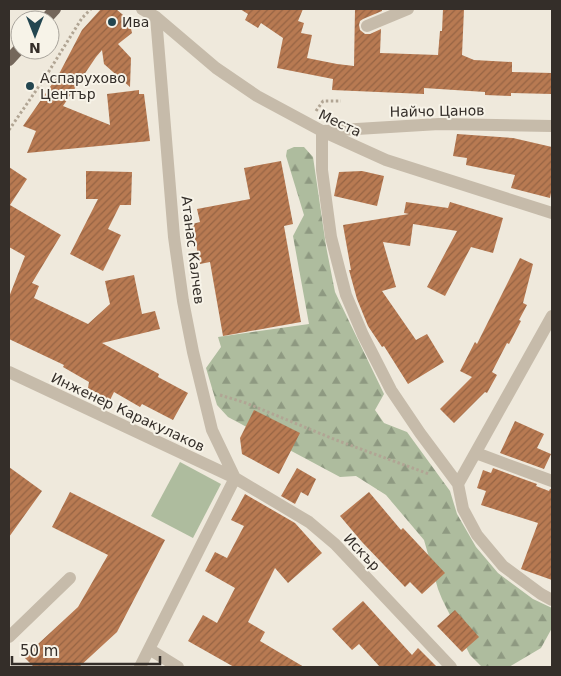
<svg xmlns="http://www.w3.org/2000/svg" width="561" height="676" font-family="'DejaVu Sans',sans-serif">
  <defs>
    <pattern id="forest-firs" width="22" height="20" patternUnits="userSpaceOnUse" patternTransform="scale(1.25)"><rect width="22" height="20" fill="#aebc9e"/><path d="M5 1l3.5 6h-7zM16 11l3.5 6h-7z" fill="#8e9981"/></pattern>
    <pattern id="building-hatch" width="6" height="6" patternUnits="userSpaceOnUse" patternTransform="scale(1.25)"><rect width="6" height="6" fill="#b87a52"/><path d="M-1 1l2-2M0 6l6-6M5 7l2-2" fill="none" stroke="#966444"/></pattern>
  </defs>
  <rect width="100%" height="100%" fill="#efe9dc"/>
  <!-- grass -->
  <path fill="#aebc9e" d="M180,462L221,484L193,538L151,516Z"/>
  <!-- forest -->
  <path fill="url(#forest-firs)" d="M294,147H304L313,157L326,246L335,292L384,394L375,410L384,423L407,432L450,491L457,514L476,547L498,573L533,599L552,608V628L541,648L509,667H482L470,655L442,599L438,589L424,540L386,495L356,476L340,477L228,417L217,405L206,368L221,347L218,337L309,324L293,236L304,215L286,156L287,150Z"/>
  <!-- building -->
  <path fill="url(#building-hatch)" d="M101,9H116L129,20L132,33L118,44L131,58L130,87L104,64L102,50L96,57L63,106L110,125L107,94L139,90V94H144L150,141L27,153L36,131L23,126L59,74L82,30Z
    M240,9H303L298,21L304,23L301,33L312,35L307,58L337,64L354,66L355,9H382V11L363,19L360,21L359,25L360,30L365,34H370L381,29L380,53L438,55L440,31H442L443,9H464L462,55L474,60L512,62V72L552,73V94L511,93V96L485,95V92L424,88V94L332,90L333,79L277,68L283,38L261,23L258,28L245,20L248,14Z
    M457,134L513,138L552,147V188L550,198L511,188L515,175L466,165L467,158L453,156Z
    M281,161L293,224L284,226L301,322L223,336L210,262L200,264L192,224L200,222L197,209L250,199L244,168Z
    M9,167L27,179L10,205L61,235L32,283L39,286L34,298L88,324L110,304L105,281L134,275L142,314L155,311L160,329L102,343L159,374L158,377L188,393L173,420L142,404L140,407L114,392L110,400L88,388L89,382L63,367L64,365L9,339V297L25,256L9,247Z
    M86,171L132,172L131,205H120L108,229L121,235L103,271L70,254L98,199H86Z
    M362,171L384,176L377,206L334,196L339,172Z
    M406,202L448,208L450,202L503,218L493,253L471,247L445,296L427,287L457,231L413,224L410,246L383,242L396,287L382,291L416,340L427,334L444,362L408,384L384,346L382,347L368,326L357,299L349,270H351L343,225L409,214L404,213Z
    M520,258L533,264L523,303L527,305L519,320L521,321L509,344L507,343L492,372L497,375L487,393L485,392L454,423L440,409L472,377L460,371L475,342L477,344Z
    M254,410L300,433L279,474L242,454L240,438Z
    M515,421L544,434L537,448L551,454L544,469L500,453Z
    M9,467L42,491L9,537Z
    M297,468L316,479L308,496L301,492L295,504L281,496Z
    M493,468L537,484L536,486L549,491L550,489H552V580L521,569L538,523L481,505L486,491L477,488L483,470L491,473Z
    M70,492L165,540L117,632L79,667H34L24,657L78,607L108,555L52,527Z
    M369,492L401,530L403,528L445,573L422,594L410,582L405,587L362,542L340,516Z
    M245,494L295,523L322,553L288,583L275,568L248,622L265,632L260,641L304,667H234L188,641L203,615L217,623L235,588L205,571L215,552L227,558L244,526L231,520Z
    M363,601L412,655L418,648L437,667H380L359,644L352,650L332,629Z
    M455,610L479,637L462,652L437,626Z"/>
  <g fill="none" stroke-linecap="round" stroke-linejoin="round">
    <!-- path -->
    <path stroke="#b1a594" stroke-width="3" stroke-dasharray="2.5 2.5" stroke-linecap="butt" d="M316,111L323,101H341
      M9,130L46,76L82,18L91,9
      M220,395L246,403L336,440L429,474"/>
    <!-- minor -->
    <path stroke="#c6bbaa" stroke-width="12" d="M142,9L156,17L216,68L257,96L322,131L386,160L552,213
      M156,17L174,237L183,301L193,352L212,430L235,478
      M367,26L408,9
      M322,131V170L331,237L346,295L363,335L391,390L420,433L458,484L463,509L477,535L503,566L541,594L552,600
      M324,131L439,124L552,126
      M9,372L235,478L309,522L335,544L451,667
      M476,453L552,481
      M458,484L552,316
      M9,637L70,578
      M149,649L178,667
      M140,667L235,478"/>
    <!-- major -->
    <path stroke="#74675b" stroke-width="12" d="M45,20L55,9
      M9,60L20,48"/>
  </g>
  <!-- markers -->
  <g fill="#234650" stroke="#f7f3e8" stroke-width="2">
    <circle cx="112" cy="22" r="5"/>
    <circle cx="30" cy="86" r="5"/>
  </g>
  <g text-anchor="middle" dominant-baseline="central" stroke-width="4" stroke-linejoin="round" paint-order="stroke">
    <!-- poi labels -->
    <g font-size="14" fill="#342e29" stroke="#f7f3e8" text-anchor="start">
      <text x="122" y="22">Ива</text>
      <text x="40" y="78">Аспарухово<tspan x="40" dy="16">Център</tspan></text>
    </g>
    <!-- street labels -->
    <g font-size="14" fill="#342e29" stroke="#f7f3e8">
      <text transform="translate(437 111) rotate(-1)">Найчо Цанов</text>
      <text transform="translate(340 123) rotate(25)">Места</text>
      <text transform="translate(193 250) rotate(83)">Атанас Калчев</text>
      <text transform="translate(128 412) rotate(25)">Инженер Каракулаков</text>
      <text transform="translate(362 552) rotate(46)">Искър</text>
    </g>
  </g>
  <!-- border -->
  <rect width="561" height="676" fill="none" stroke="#342e29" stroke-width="20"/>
  <!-- north arrow -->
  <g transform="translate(35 35) rotate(180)"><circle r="24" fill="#f7f3e8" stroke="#a9a49c"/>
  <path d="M0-4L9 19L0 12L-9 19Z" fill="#234650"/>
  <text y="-8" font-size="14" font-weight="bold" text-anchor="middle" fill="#342e29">N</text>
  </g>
  <!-- scale -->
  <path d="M12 656v8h148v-8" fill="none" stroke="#342e29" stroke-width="2.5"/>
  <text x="20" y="656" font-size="15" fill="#342e29" stroke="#f7f3e8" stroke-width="4" paint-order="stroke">50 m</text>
</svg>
